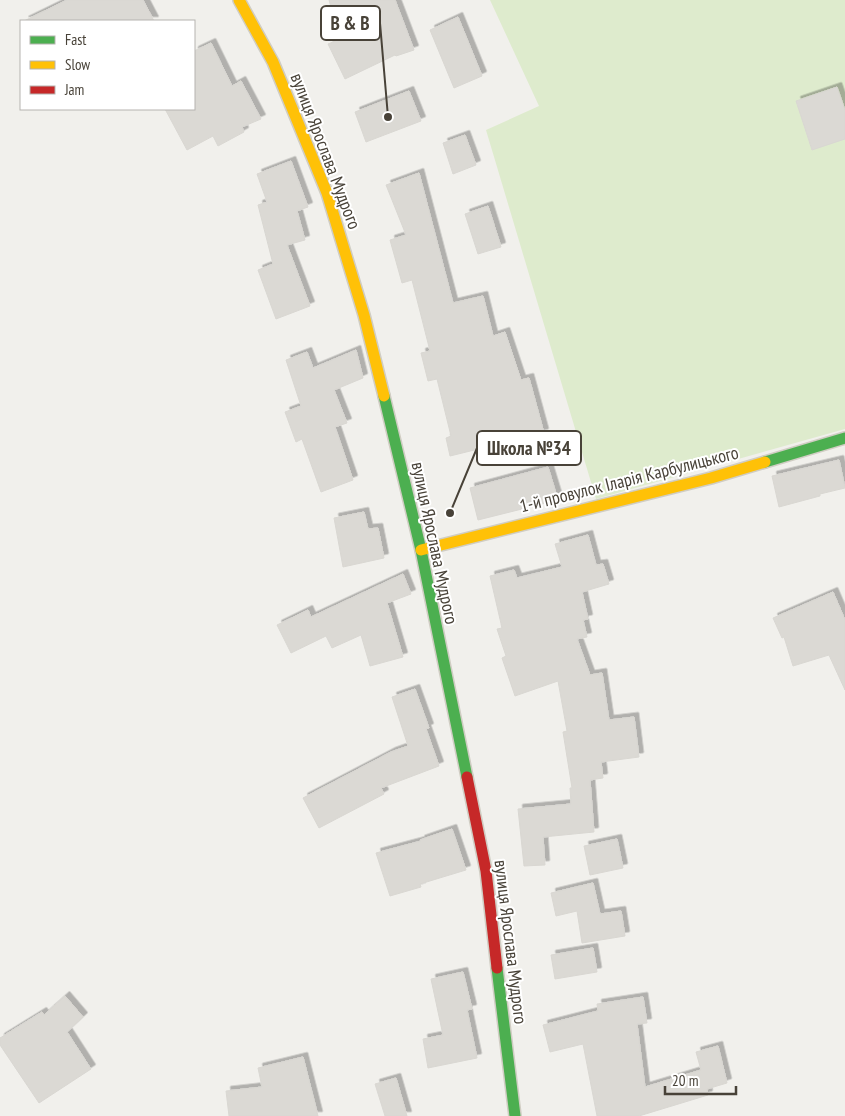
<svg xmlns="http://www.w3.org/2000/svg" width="845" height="1116" font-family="'PT Sans Narrow',sans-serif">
  <defs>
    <filter id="shadow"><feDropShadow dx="4.5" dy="-4.5" stdDeviation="0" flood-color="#0004"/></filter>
  </defs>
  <rect width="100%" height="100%" fill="#f1f0ec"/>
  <!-- green -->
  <path fill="#deebcd" d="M490,0H845V429L596,499L486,130L539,106Z"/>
  <!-- building -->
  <path fill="#dbd9d4" stroke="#d9d7d2" filter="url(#shadow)" d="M67,0H143L154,21H24Z
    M329,0H395L414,50L396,56L395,55L345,79L328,44L340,39Z
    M458,17L482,76L454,88L430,30Z
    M211,43L232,86L241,81L261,119L242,127L244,132L218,146L213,136L187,150L165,109H194V51Z
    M837,87L845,110V139L812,150L796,101Z
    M409,91L421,121L366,142L355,112Z
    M465,135L476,165L453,174L443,143Z
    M291,161L308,207L297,211L305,240L287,245L310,306L276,319L258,270L273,264L258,205L267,202L257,174Z
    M419,173L453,303L483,296L493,336L505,332L521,380L529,378L544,433L450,456L446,438L451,436L437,379L428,381L421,353L430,351L412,280L402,283L390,240L406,235L386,185Z
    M488,206L501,247L478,254L465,214Z
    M356,350L363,378L334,390L347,423L335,427L353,480L321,492L302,439L296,442L285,412L301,406L286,360L307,352L313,368Z
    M839,460L845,488L820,494V496L779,507L772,476Z
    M548,467L558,500L478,520L470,488Z
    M364,512L368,529L378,528L384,558L343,567L334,518Z
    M588,535L596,565L603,564L609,584L582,592L588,619L583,620L587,637L577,639L590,675L602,673L609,720L634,717L639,757L601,762L603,778L590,780L594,832L543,837L545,865L524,866L518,809L571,804L570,788H572L563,732L567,731L558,681L515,696L502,658L506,656L497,629L502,628L490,576L514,570L517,578L562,567L555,544Z
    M403,574L411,594L387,603L403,657L370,666L361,635L332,648L326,636L291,653L277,625L308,610L311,617Z
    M833,592L845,620V690L829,655L793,666L784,637L782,638L773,618Z
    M415,689L429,728L426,729L439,766L381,788L384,794L319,828L303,798L391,752L408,746L392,697Z
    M452,829L466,870L420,884L421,887L390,896L376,853L421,841L420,840Z
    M617,839L623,868L590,875L584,846Z
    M593,883L600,914L621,911L625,936L582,943L577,911L556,916L551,893Z
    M593,948L597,972L555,979L551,955Z
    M463,972L472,1009L467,1010L477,1058L428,1068L423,1039L443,1035L431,979Z
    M65,996L83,1017L67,1032L91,1069L39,1103L0,1045V1038L42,1012L44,1015Z
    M643,997L647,1023L637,1024L645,1087L701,1070L696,1052L718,1046L727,1083L707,1089L708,1095L639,1116H597L583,1044L550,1052L543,1025L598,1011L597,1004Z
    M303,1057L318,1116H229L226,1091L262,1087L258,1068Z
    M396,1078L407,1116H385L375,1084Z"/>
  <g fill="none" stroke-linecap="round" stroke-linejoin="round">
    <!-- fast casing -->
    <g stroke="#d0cdc3" stroke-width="14">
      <path id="fast" d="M384,396L421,550L467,777
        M765,462L845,438
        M497,968L515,1116"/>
    </g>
    <!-- slow casing -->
    <g stroke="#d0cdc3" stroke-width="14">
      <path id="slow" d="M239,0L273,62L327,193L364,315L384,396
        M421,550L711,478L765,462"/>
    </g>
    <!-- jam casing -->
    <g stroke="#d0cdc3" stroke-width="14">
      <path id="jam" d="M467,777L486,871L497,968"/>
    </g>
    <!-- fast -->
    <use href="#fast" stroke="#4caf50" stroke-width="11"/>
    <!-- slow -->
    <use href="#slow" stroke="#ffc107" stroke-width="11"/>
    <!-- jam -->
    <use href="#jam" stroke="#c62828" stroke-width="11"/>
  </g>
  <g text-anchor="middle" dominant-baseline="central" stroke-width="4" stroke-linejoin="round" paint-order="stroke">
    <!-- street labels -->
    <g font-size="18" fill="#484238" stroke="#fff">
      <text transform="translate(326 151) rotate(69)">вулиця Ярослава Мудрого</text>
      <text transform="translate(629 479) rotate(-14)">1-й провулок Іларія Карбулицького</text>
      <text transform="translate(435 543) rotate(78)">вулиця Ярослава Мудрого</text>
      <text transform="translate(511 942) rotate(83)">вулиця Ярослава Мудрого</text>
    </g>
  </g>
  <!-- callouts -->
  <path fill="none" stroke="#484238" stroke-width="2" d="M388 117L380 23M450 513L477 448"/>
  <g fill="#484238" stroke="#fff" stroke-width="2">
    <circle cx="388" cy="117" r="5"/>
    <circle cx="450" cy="513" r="5"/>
  </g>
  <g fill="#fff" stroke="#484238" stroke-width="2">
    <rect x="321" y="6" width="59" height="34" rx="5"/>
    <rect x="477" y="431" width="104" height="34" rx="5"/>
  </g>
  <g font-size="19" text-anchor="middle" font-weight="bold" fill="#484238">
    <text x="350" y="30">B &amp; B</text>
    <text x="529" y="455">Школа №34</text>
  </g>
  <!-- legend -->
  <rect x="20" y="20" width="175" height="90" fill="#ffffff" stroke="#b6b3af"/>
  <rect x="30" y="36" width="25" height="8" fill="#4caf50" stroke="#b6b3af"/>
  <text x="65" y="45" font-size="15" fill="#484238">Fast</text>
  <rect x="30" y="61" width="25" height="8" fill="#ffc107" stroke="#b6b3af"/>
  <text x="65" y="70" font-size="15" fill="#484238">Slow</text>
  <rect x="30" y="86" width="25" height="8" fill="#c62828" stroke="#b6b3af"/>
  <text x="65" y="95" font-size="15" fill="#484238">Jam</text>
  <!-- scale -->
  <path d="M665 1086v8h71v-8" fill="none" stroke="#484238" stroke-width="2.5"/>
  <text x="672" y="1086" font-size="15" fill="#484238" stroke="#ffffff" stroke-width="4" paint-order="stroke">20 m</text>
</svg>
